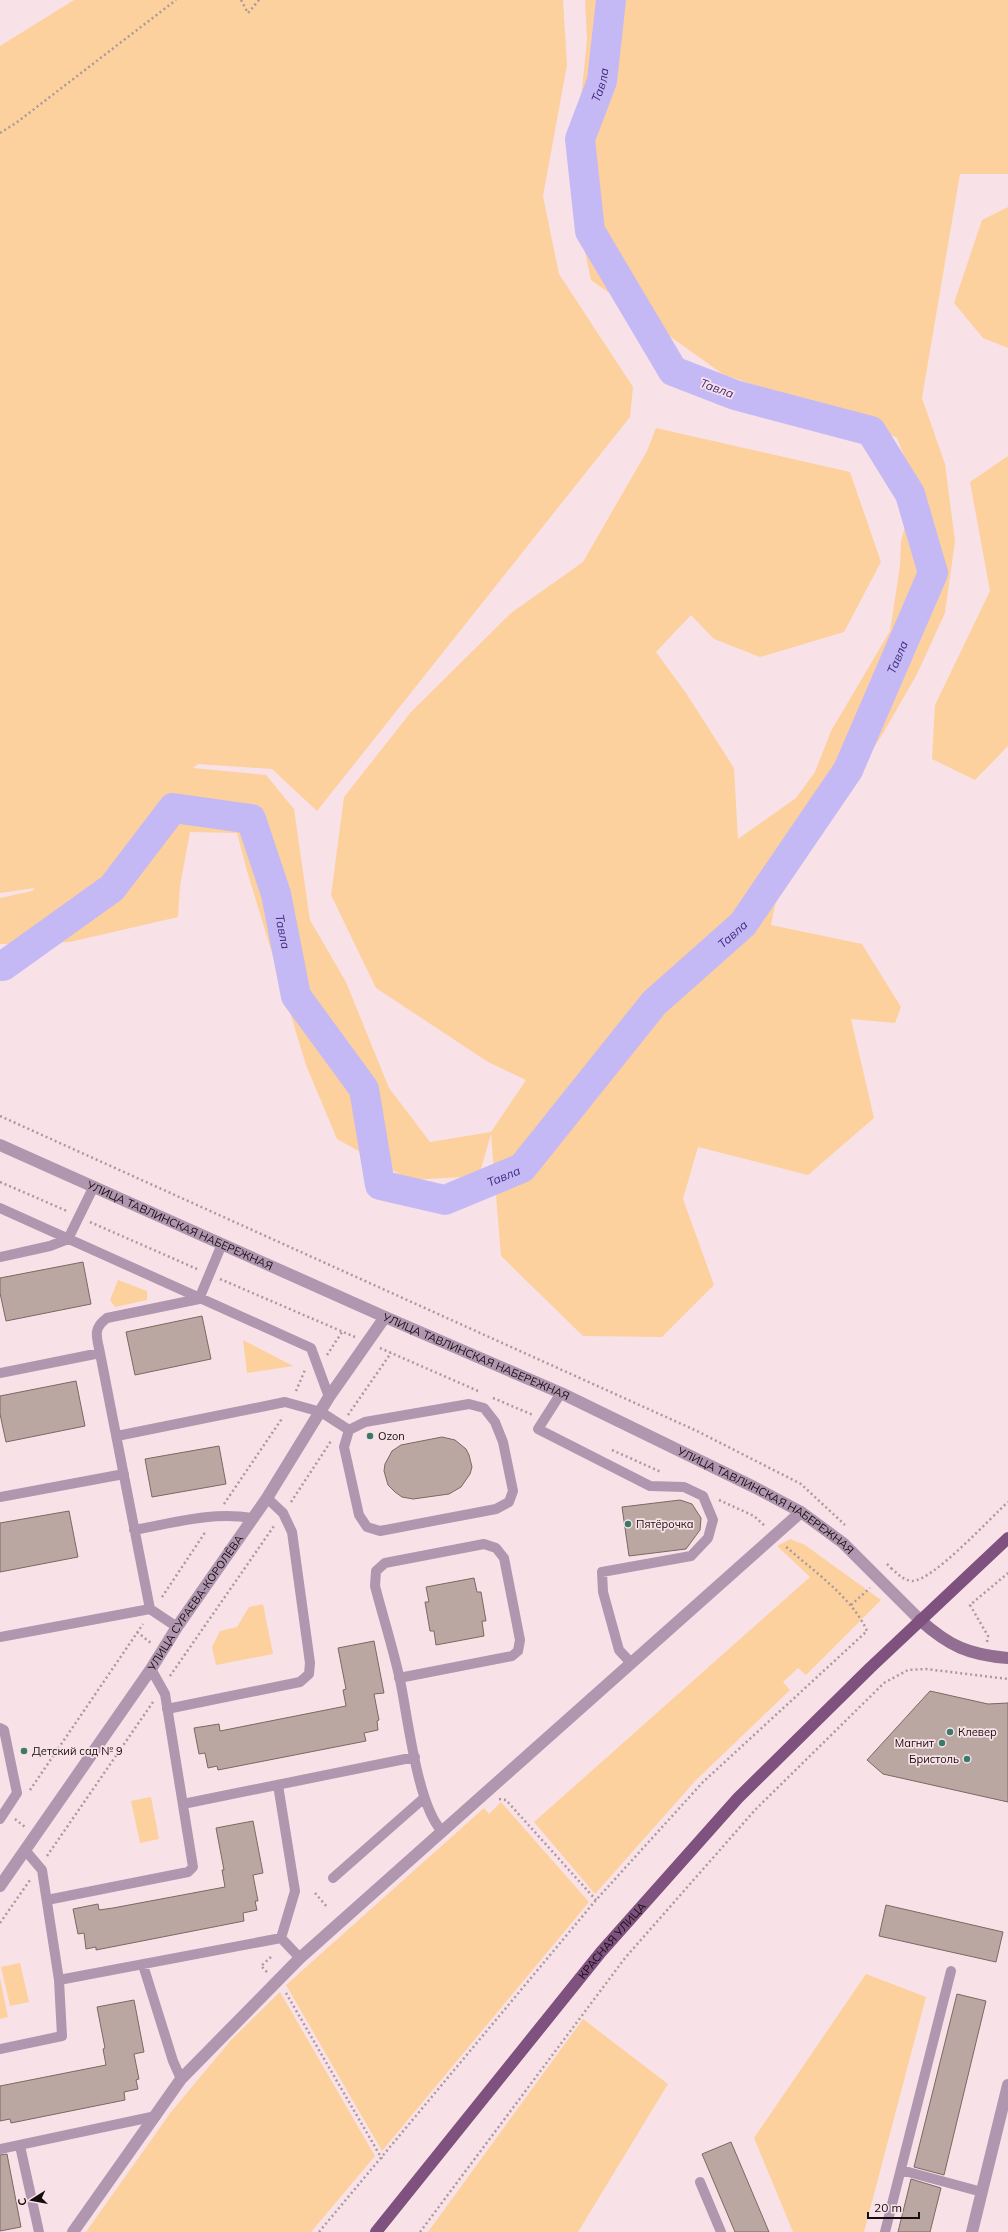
<svg xmlns="http://www.w3.org/2000/svg" width="1008" height="2232" font-family="Mulish,sans-serif">
  <rect width="100%" height="100%" fill="#f8e2e7"/>
  <!-- green -->
  <path fill="#fdd19d" d="M74,0H563L567,65L543,196L559,274L633,387L630,417L317,811L272,769L198,764L193,768L266,775L294,809L310,920L346,982L389,1088L430,1142L491,1132L526,1080L488,1062L376,988L331,895L344,797L411,712L511,613L583,562L647,451L656,428L850,472L881,562L844,632L760,657L714,639L691,615L656,652L686,693L734,768L738,839L796,798L815,772L831,731L890,631L900,566L901,542L915,485L897,438L840,408L774,391L724,375L591,280L572,190L587,39L585,0H1008V174H960L922,398L945,464L955,541L945,613L917,674L882,735L810,846L788,841L771,925L862,944L901,1007L895,1023L851,1019L874,1118L808,1175L698,1147L683,1199L714,1285L662,1337L583,1336L501,1256L491,1134L479,1176L410,1180L337,1139L306,1065L247,871L237,833L190,832L180,886L178,917L70,942L0,944V898L32,891L35,888L0,893V46Z
    M1008,207V348L983,338L954,303L982,220Z
    M1008,456V746L975,780L932,759L935,705L990,591L970,482Z
    M118,1280L147,1291V1300L115,1307L110,1300Z
    M243,1340L293,1366L247,1373Z
    M790,1539L805,1545L881,1600L806,1675L798,1668L783,1682L790,1690L696,1780L595,1894L534,1822L810,1577L777,1546Z
    M263,1604L273,1654L216,1665L212,1647L220,1631L237,1627L249,1607Z
    M151,1797L159,1839L140,1843L131,1801Z
    M501,1802L589,1902L382,2151L286,1985L484,1808L489,1814Z
    M20,1963L29,2002L10,2006L1,1967Z
    M866,1974L926,1997L864,2232H793L754,2138Z
    M0,1978L8,2017L0,2019Z
    M280,1992L375,2156L311,2232H86L171,2112L231,2040Z
    M583,2019L668,2084L578,2232H428Z"/>
  <g fill="none" stroke-linecap="round" stroke-linejoin="round">
    <!-- river -->
    <path stroke="#c4b9f5" stroke-width="30" id="s1" d="M0,965L3,966L112,888L173,808L251,819L276,894L296,996L364,1089L380,1185L445,1200L522,1168L654,1003L743,924L848,770L933,573L910,494L871,431L735,395L673,371L590,231L580,139L602,81L611,0"/>
  </g>
  <!-- building -->
  <path fill="#bba7a1" stroke="#7b6863" d="M83,1262L91,1304L6,1321L0,1293V1278Z
    M202,1316L211,1359L135,1375L126,1332Z
    M76,1381L85,1426L6,1442L0,1414V1396Z
    M442,1437L455,1440L466,1449L469,1455L472,1467L470,1474L461,1487L449,1494L413,1499L402,1497L395,1492L388,1485L384,1471L385,1464L392,1451L401,1445Z
    M219,1446L226,1484L152,1497L145,1459Z
    M680,1500L692,1504L701,1518L700,1530L686,1549L629,1556L622,1507Z
    M69,1511L78,1557L0,1572V1523Z
    M474,1578L477,1592H481L486,1621H482L484,1636L436,1645L434,1631H430L425,1602H429L426,1587Z
    M374,1641L384,1693L374,1694L379,1720L377,1721L378,1730L364,1733L366,1741L218,1770L217,1766L208,1768L205,1753L199,1754L194,1728L219,1724L220,1731L346,1706L343,1690L346,1689L338,1648Z
    M930,1691L988,1704L1008,1703V1802L883,1774L867,1760Z
    M253,1821L263,1873L253,1875L258,1901H255L257,1910L243,1913L244,1921L96,1950V1947L86,1949L84,1933L78,1934L73,1909L98,1904L99,1910L113,1908L225,1887L222,1870H224L216,1828Z
    M886,1905L1003,1932L996,1962L879,1936Z
    M957,1994L986,2001L944,2175L914,2167Z
    M134,2000L144,2052L134,2054L139,2079L136,2080L138,2089L124,2092L125,2100L11,2123L10,2119L0,2121V2086L106,2065L103,2049L105,2048L97,2007Z
    M731,2142L769,2232H735L702,2154Z
    M7,2154L21,2227L0,2231V2155Z
    M911,2179L941,2188L930,2232H898Z"/>
  <g fill="none" stroke-linecap="round" stroke-linejoin="round">
    <!-- path -->
    <path stroke="#aa999d" stroke-width="2.5" stroke-dasharray="2 3" stroke-linecap="butt" d="M241,0L248,13L259,0
      M0,133L16,123L176,0
      M0,1116L697,1431L801,1484L845,1525
      M0,1182L67,1211
      M90,1222L197,1269
      M220,1279L355,1337
      M380,1348L478,1391
      M327,1355L342,1332
      M296,1391L305,1370
      M493,1398L533,1415
      M348,1415L391,1353
      M612,1450L661,1472
      M719,1500L754,1516L765,1526
      M291,1502L331,1441
      M224,1504L283,1417
      M887,1564L891,1568
      M891,1568C898,1574 903,1580 912,1581C933,1581 990,1518 1008,1502
      M162,1597L206,1531
      M851,1605L870,1588
      M137,1632L151,1643
      M987,1642L988,1636L970,1605L1008,1573
      M170,1676L274,1526
      M30,1790L143,1624
      M499,1799L506,1800L596,1900
      M15,1819L25,1827
      M47,1856L153,1702
      M315,1893L328,1908
      M0,1923L30,1880
      M267,1972L261,1966L271,1957
      M286,1993L382,2159
      M319,2232L596,1900L703,1782L867,1631C852,1597 812,1570 784,1545
      M420,2232L625,1958L755,1810L884,1683L908,1670L926,1669L1008,1679"/>
    <!-- lane -->
    <path stroke="#b096af" stroke-width="10" d="M0,1208L311,1348L329,1397
      M0,1257L50,1246L68,1239L94,1186
      M100,1353C97,1337 92,1329 107,1318L199,1299L222,1244
      M0,1373L100,1353L150,1609
      M561,1393L538,1429L650,1486L684,1487L703,1496L713,1520L708,1538L691,1556L602,1572L603,1592L619,1650L631,1663
      M117,1436L285,1402L321,1412L349,1430L344,1447L359,1515L367,1527L380,1531L496,1509L509,1502L513,1491L503,1442L495,1422L484,1408L469,1404L365,1422L349,1430
      M0,1497L124,1474
      M134,1530C173,1523 213,1511 252,1518
      M0,1637L150,1609L177,1627
      M399,1678L512,1656L518,1651L520,1640L504,1558L496,1548L484,1544L385,1563L376,1571L375,1586C383,1617 393,1648 400,1680C408,1718 417,1803 441,1830
      M167,1709L300,1682L309,1674L310,1663L292,1532L283,1513L267,1498
      M0,1728L4,1730L17,1793L0,1819
      M278,1785L295,1891L281,1938
      M183,1804L415,1757
      M333,1878L424,1798
      M47,1900L188,1872L193,1867L165,1694L151,1669
      M143,1965L173,2061L181,2079
      M59,1980L281,1938L300,1958
      M0,2049L62,2036L59,1980L42,1870L25,1850
      M20,2146L39,2232
      M0,2149L156,2116
      M901,2170L982,2192
      M700,2182L721,2232
      M885,2232L951,1971"/>
    <!-- street -->
    <g stroke="#b096af" stroke-width="12">
      <path id="s2" d="M0,1145L385,1317L561,1393L754,1487L801,1512L843,1543L920,1620"/>
      <path id="s3" d="M0,1886L151,1669L177,1627L267,1498L329,1397L385,1317"/>
      <path d="M73,2232L181,2079L300,1958L801,1512"/>
      <path d="M972,2232L1008,2085"/>
    </g>
    <!-- secondary -->
    <path stroke="#936e93" stroke-width="12" d="M920,1620C949,1646 969,1655 1008,1658"/>
    <!-- primary -->
    <path stroke="#7e517e" stroke-width="12" id="s4" d="M376,2232L601,1952L738,1798L870,1668L1008,1538"/>
  </g>
  <!-- markers -->
  <g fill="#397a6a" stroke="#f8e2e7" stroke-width="1.5">
    <circle cx="370" cy="1436" r="4"/>
    <circle cx="628" cy="1524" r="4"/>
    <circle cx="950" cy="1732" r="4"/>
    <circle cx="942" cy="1743" r="4"/>
    <circle cx="24" cy="1751" r="4"/>
    <circle cx="967" cy="1759" r="4"/>
  </g>
  <g text-anchor="middle" dominant-baseline="central" stroke-width="3.5" stroke-linejoin="round" paint-order="stroke">
    <!-- street labels -->
    <g font-size="11" fill="#140d0f" stroke="#f8e2e7">
      <text stroke="none"><textPath href="#s2" startOffset="197">УЛИЦА ТАВЛИНСКАЯ НАБЕРЕЖНАЯ</textPath></text>
      <text stroke="none"><textPath href="#s2" startOffset="521">УЛИЦА ТАВЛИНСКАЯ НАБЕРЕЖНАЯ</textPath></text>
      <text stroke="none"><textPath href="#s2" startOffset="845">УЛИЦА ТАВЛИНСКАЯ НАБЕРЕЖНАЯ</textPath></text>
      <text stroke="none"><textPath href="#s3" startOffset="344">УЛИЦА СУРАЕВА-КОРОЛЁВА</textPath></text>
      <text stroke="none"><textPath href="#s4" startOffset="375">КРАСНАЯ УЛИЦА</textPath></text>
    </g>
    <!-- poi labels -->
    <g font-size="11" fill="#140d0f" stroke="#f8e2e7" text-anchor="start">
      <text x="378" y="1436">Ozon</text>
      <text x="636" y="1524">Пятёрочка</text>
      <text x="958" y="1732">Клевер</text>
      <text x="934" y="1743" text-anchor="end">Магнит</text>
      <text x="32" y="1751">Детский сад № 9</text>
      <text x="959" y="1759" text-anchor="end">Бристоль</text>
    </g>
    <!-- water labels -->
    <g font-size="12" font-style="italic" fill="#42297c" stroke="#f8e2e7">
      <text stroke="none"><textPath href="#s1" startOffset="2270">Тавла</textPath></text>
      <text transform="translate(717 388) rotate(20)">Тавла</text>
      <text stroke="none"><textPath href="#s1" startOffset="1502">Тавла</textPath></text>
      <text stroke="none"><textPath href="#s1" startOffset="434">Тавла</textPath></text>
      <text stroke="none"><textPath href="#s1" startOffset="1178">Тавла</textPath></text>
      <text stroke="none"><textPath href="#s1" startOffset="842">Тавла</textPath></text>
    </g>
  </g>
  <!-- north arrow -->
  <g transform="translate(32 2200) rotate(259)" stroke="#f8e2e7" stroke-width="3" paint-order="stroke">
  <path d="M0-3L7 15L0 10L-7 15Z" fill="#140d0f"/>
  <text y="-6" font-size="11" font-weight="bold" text-anchor="middle" fill="#140d0f">С</text>
  </g>
  <!-- scale -->
  <path d="M868 2212v6h51v-6" fill="none" stroke="#140d0f" stroke-width="2"/>
  <text x="874" y="2212" font-size="12" fill="#140d0f" stroke="#f8e2e7" stroke-width="3" paint-order="stroke">20 m</text>
</svg>
